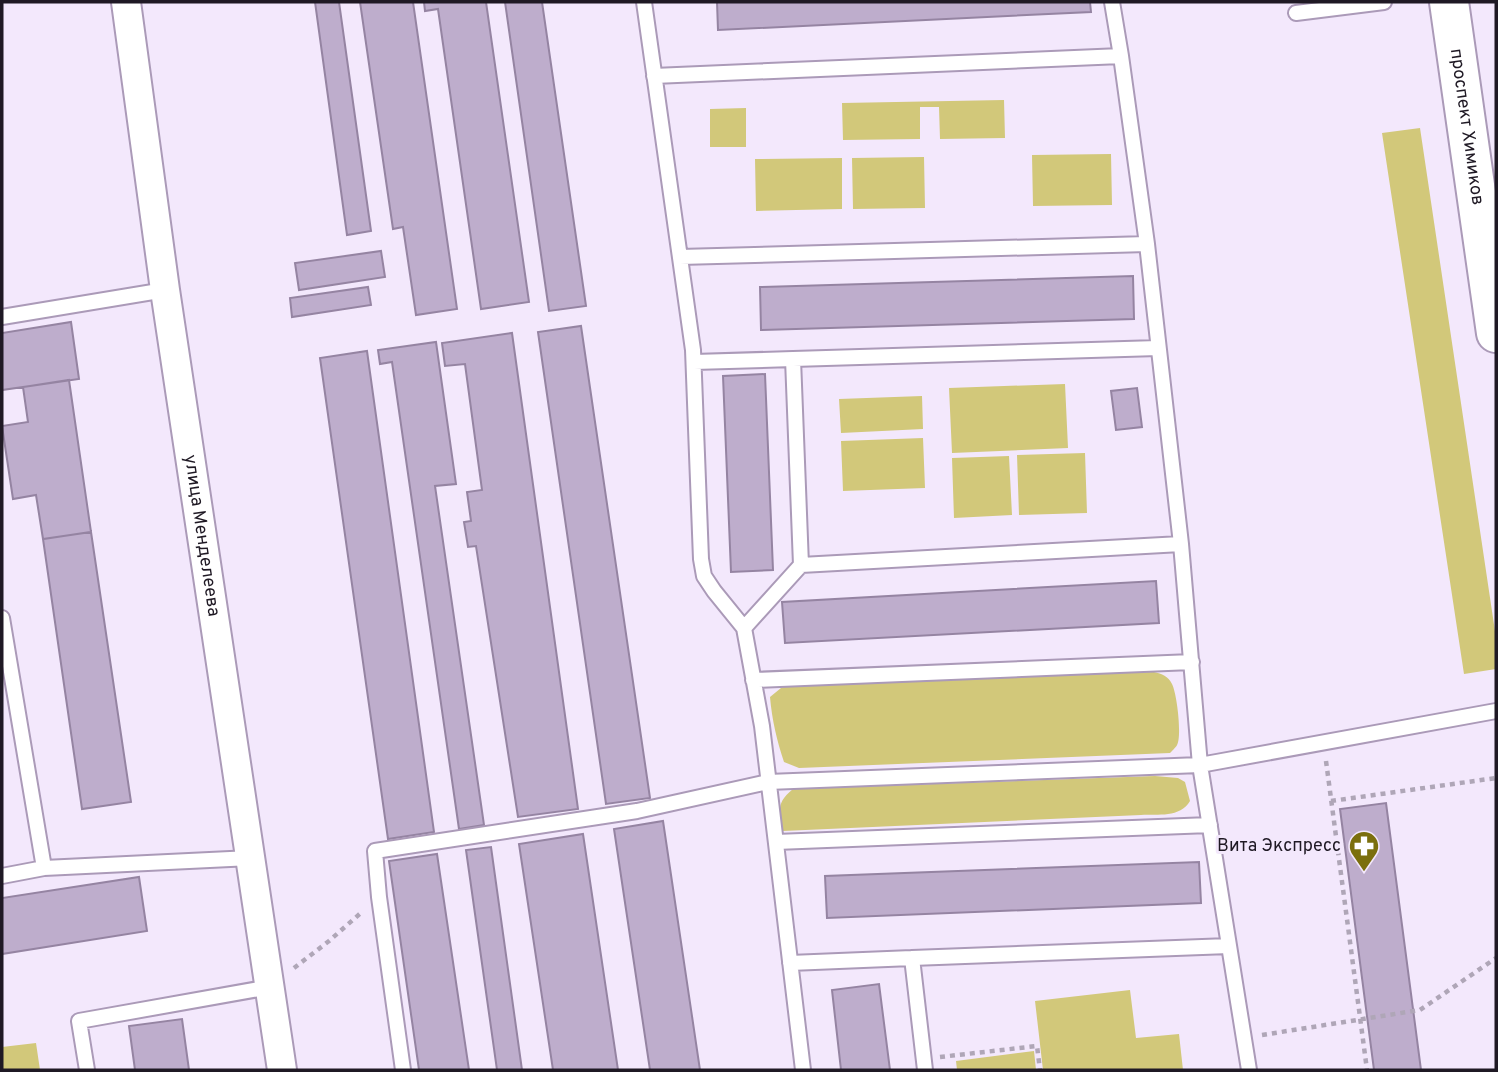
<svg xmlns="http://www.w3.org/2000/svg" width="1498" height="1072" font-family="Overpass,sans-serif">
  <rect width="100%" height="100%" fill="#f3e8fc"/>
  <!-- green -->
  <path fill="#d2c87a" d="M1004,100L1005,138L940,139L939,107H920V139L843,140L842,103Z
    M746,108V147H710V109Z
    M1420,128L1496,638V669L1464,674L1382,133Z
    M1111,154L1112,205L1033,206L1032,155Z
    M924,157L925,208L853,209L852,158Z
    M842,158V209L756,211L755,159Z
    M1065,384L1068,448L952,453L949,388Z
    M922,396L923,429L841,433L839,399Z
    M923,438L925,488L843,491L841,441Z
    M1085,453L1087,513L1019,515L1017,455Z
    M1009,456L1012,515L954,518L952,458Z
    M1154,672C1162,674 1168,676 1172,684C1177,694 1182,736 1177,745C1177,746 1170,753 1170,753L799,768L784,762C777,741 772,720 770,697L781,688L793,684Z
    M1155,776L1178,778L1185,782L1190,801C1180,818 1158,814 1141,815L783,831C779,810 776,803 793,789Z
    M1130,990L1136,1038L1179,1034L1183,1070H1043L1035,1001Z
    M36,1043L40,1070H2V1047Z
    M1034,1051L1036,1070H957L956,1061Z"/>
  <!-- building -->
  <path fill="#beadcc" stroke="#9584a2" stroke-width="2" d="M315,2H339L371,231L347,235Z
    M360,2H413L457,309L416,315L403,227L393,229Z
    M424,2H486L529,302L481,309L438,9L425,11Z
    M505,2H542L586,306L549,311Z
    M717,2H1090L1091,12L718,30Z
    M381,251L385,277L299,290L295,263Z
    M1133,276L1134,319L761,330L760,287Z
    M368,287L371,305L292,317L290,298Z
    M71,322L79,379L2,390V333Z
    M581,326L650,798L606,804L538,332Z
    M512,333L578,809L518,817L476,546L468,547L464,522L471,521L467,492L482,490L465,364L445,366L442,343Z
    M436,342L456,484L435,486L484,825L459,829L392,362L380,364L378,350Z
    M367,351L434,832L388,839L320,358Z
    M765,374L773,570L731,572L723,376Z
    M69,380L91,532L43,539L36,495L13,499L2,426L28,422L23,387Z
    M1137,388L1142,427L1116,430L1111,391Z
    M91,532L131,802L82,809L43,539Z
    M1156,581L1159,623L785,643L782,602Z
    M1386,803L1421,1070H1374L1340,809Z
    M663,821L700,1070H650L614,829Z
    M583,834L618,1070H553L519,844Z
    M491,847L522,1070H497L466,850Z
    M437,854L469,1070H419L389,861Z
    M1199,862L1201,903L827,918L825,876Z
    M139,877L147,931L2,954V898Z
    M879,984L890,1070H841L832,990Z
    M182,1019L189,1070H135L129,1026Z"/>
  <g fill="none" stroke-linecap="round" stroke-linejoin="round">
    <!-- lane casing -->
    <g stroke="#ab9ab8" stroke-width="18">
      <path id="lane" d="M644,2L693,350L701,559L704,576L714,591L744,628L762,726L803,1070
        M1112,2L1121,56L1147,244L1181,544L1200,765L1249,1070
        M1296,13L1384,2
        M654,76L1121,56
        M680,257L1147,244
        M2,317L165,290
        M1158,348L793,359L801,565L1181,544
        M694,362L793,359
        M2,618L44,868L251,858
        M744,628L801,565
        M753,680L1192,662
        M776,842L1210,825
        M2,876L44,868
        M790,963L912,958
        M87,1070L79,1021L270,987
        M403,1070L379,897L375,851L637,811L768,782L1200,765L1496,711
        M925,1070L912,958L1229,946"/>
    </g>
    <!-- street casing -->
    <g stroke="#ab9ab8" stroke-width="32">
      <g id="street">
        <path id="s1" d="M126,2L165,290L282,1070"/>
      </g>
    </g>
    <!-- secondary casing -->
    <g stroke="#ab9ab8" stroke-width="42">
      <g id="secondary">
        <path id="s2" d="M1449,2L1496,333"/>
      </g>
    </g>
    <!-- path -->
    <path stroke="#afa6b7" stroke-width="4.5" stroke-dasharray="5 5" stroke-linecap="butt" d="M1326,761L1367,1070
      M1331,801L1496,778
      M294,968L329,941L363,911
      M1262,1035L1420,1010L1496,958
      M940,1057L1037,1046L1040,1070"/>
    <!-- lane -->
    <use href="#lane" stroke="#fff" stroke-width="14"/>
    <!-- street -->
    <use href="#street" stroke="#fff" stroke-width="28"/>
    <!-- secondary -->
    <use href="#secondary" stroke="#fff" stroke-width="38"/>
  </g>
  <!-- icons -->
  <defs>
    <g id="pharmacy-pin" transform="scale(1.575)"><path d="M0 17L-7.5 6A9.5 9.5 0 1 1 7.5 6Z" fill="#7b6f0d" stroke="#f3e8fc"/><path d="M-2-6h4v4h4v4h-4v4h-4v-4h-4v-4h4Z" fill="#fff"/></g>
  </defs>
  <g fill-rule="evenodd">
    <use href="#pharmacy-pin" x="1364" y="846"/>
  </g>
  <g text-anchor="middle" dominant-baseline="central" stroke-width="6" stroke-linejoin="round" paint-order="stroke">
    <!-- street labels -->
    <g font-size="18" fill="#1f1924" stroke="#f3e8fc">
      <text stroke="none"><textPath href="#s2" startOffset="126">проспект Химиков</textPath></text>
      <text stroke="none"><textPath href="#s1" startOffset="539">улица Менделеева</textPath></text>
    </g>
    <!-- poi labels -->
    <g font-size="18" fill="#1f1924" stroke="#f3e8fc" text-anchor="end">
      <text x="1341" y="846">Вита Экспресс</text>
    </g>
  </g>
  <!-- border -->
  <rect width="1498" height="1072" fill="none" stroke="#1f1924" stroke-width="7"/>
</svg>
